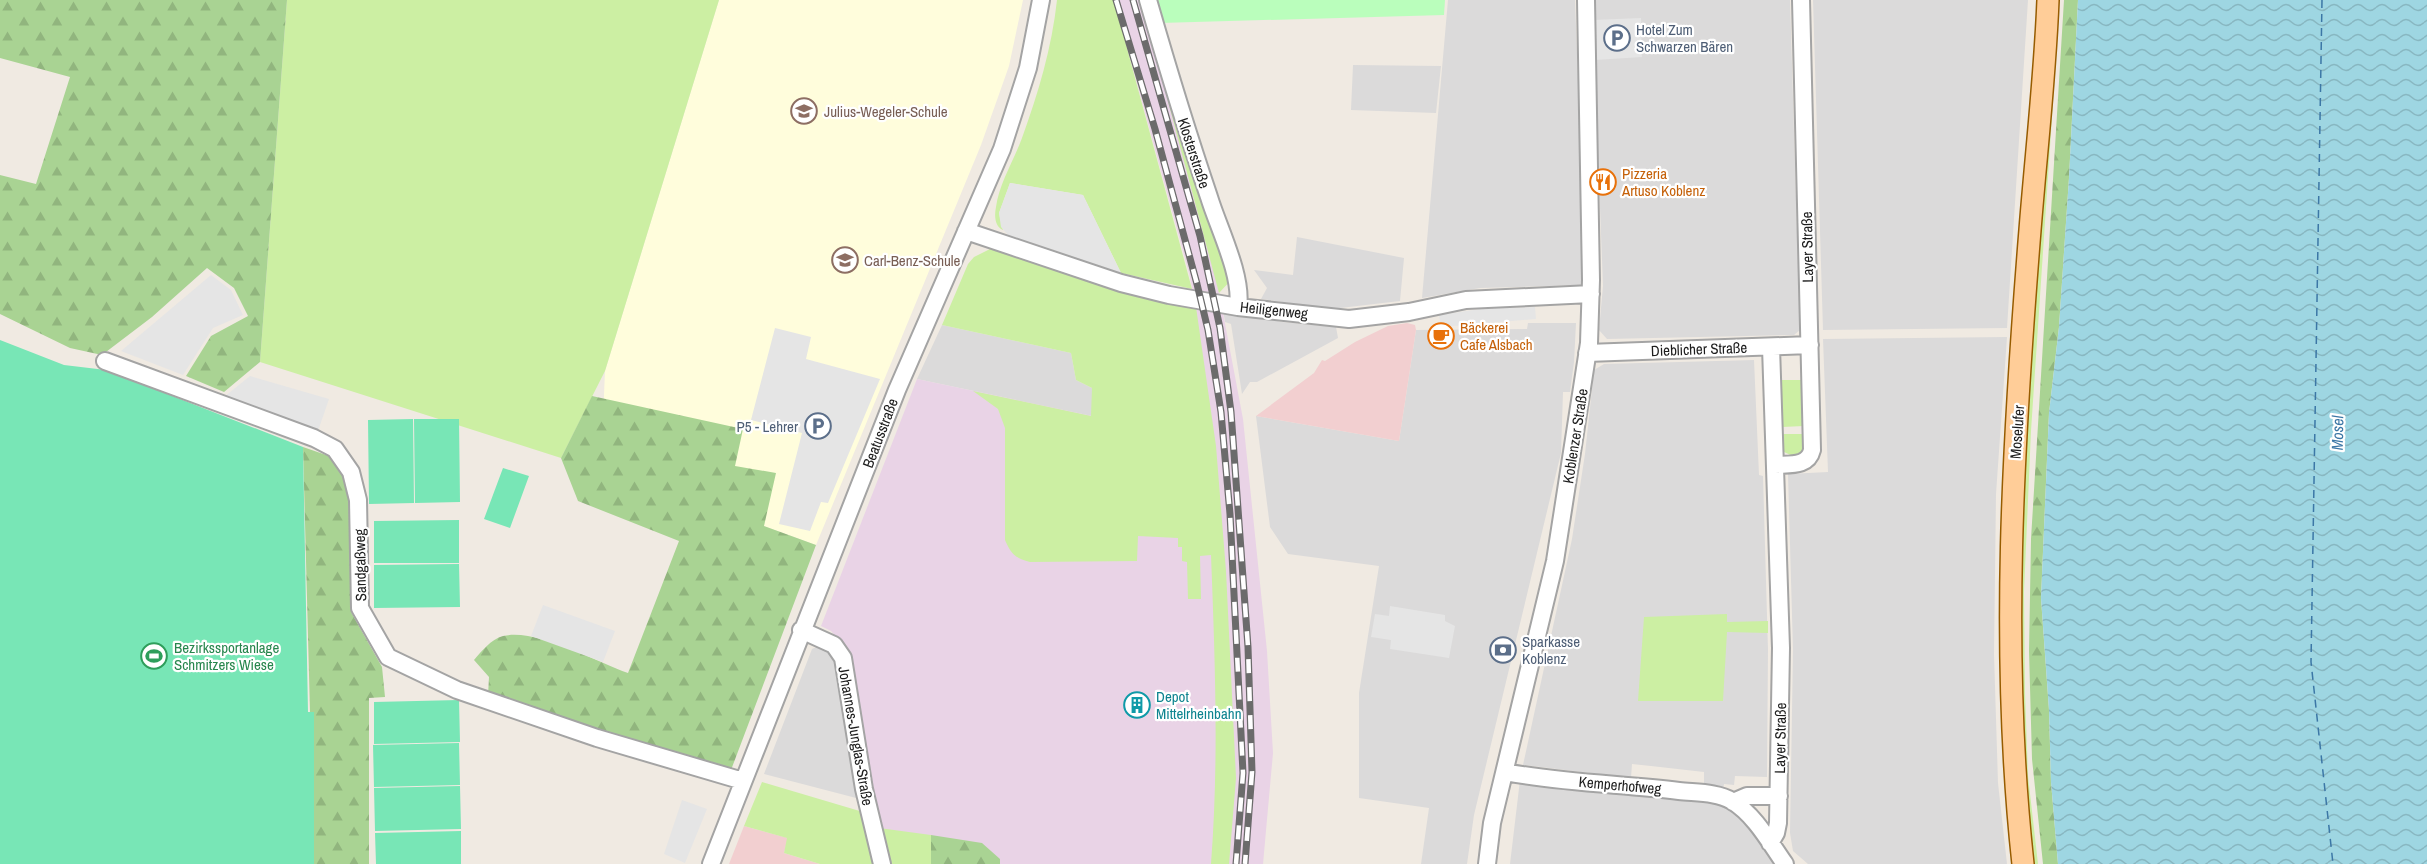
<svg xmlns="http://www.w3.org/2000/svg" width="2427" height="864" font-family="'Archivo Narrow',sans-serif">
  <defs>
    <pattern id="forest-firs" width="22" height="20" patternUnits="userSpaceOnUse" patternTransform="scale(1.5)"><rect width="22" height="20" fill="#a9d393"/><path d="M5 1l3.5 6h-7zM16 11l3.5 6h-7z" fill="#91b57e"/></pattern>
    <pattern id="water-waves" width="16" height="10" patternUnits="userSpaceOnUse" patternTransform="scale(1.5)"><rect width="16" height="10" fill="#9ed6e2"/><path d="M0 5q4-4 8 0t8 0" fill="none" stroke="#88b7c1"/></pattern>
  </defs>
  <rect width="100%" height="100%" fill="#f0eae2"/>
  <!-- residential -->
  <path fill="#dbdada" d="M1448,0H1575L1581,157V285L1480,288L1422,298Z
    M1592,0H1790L1800,330L1794,335L1607,339L1599,330L1603,286Z
    M1813,0H2028L2007,328L1823,330Z
    M1353,65L1441,66L1436,113L1351,110Z
    M1297,237L1404,258L1400,301L1332,309L1261,299L1267,288L1254,270L1293,275Z
    M1223,310L1282,322L1336,327L1338,338L1257,382H1250L1242,394L1231,324L1225,322Z
    M1528,323H1576L1574,362L1570,392H1563L1561,453L1474,815L1467,864H1421L1429,808L1359,798V693L1379,566L1288,554L1270,527L1256,416L1399,441L1416,330L1527,329Z
    M942,325L1071,353L1076,380L1092,388V416L917,379Z
    M2007,337L1996,494L1994,654L1998,783L2007,864H1808L1793,851L1790,833L1793,650L1788,474L1828,472L1823,339Z
    M1754,360L1759,475L1763,476L1768,650L1767,777L1735,776L1734,785L1724,784L1723,789L1704,786V772L1651,766L1632,764L1631,778L1523,765L1572,539L1585,454L1594,370L1604,364Z
    M821,645L835,653L860,799L764,774L812,649Z
    M1520,780L1714,802L1729,809L1745,823L1778,864H1510Z"/>
  <!-- commercial -->
  <path fill="#f2cfd0" d="M1407,323L1415,325L1416,330L1399,441L1256,416L1314,373L1322,360L1325,361L1355,342L1388,326Z
    M744,826L788,838L784,853L820,864H729Z"/>
  <!-- education -->
  <path fill="#fffddc" d="M719,0H1023L1009,66L981,145L816,545L601,467L605,371Z"/>
  <!-- railway -->
  <path fill="#e9d3e6" d="M1114,0H1141L1217,281L1243,419L1267,651L1273,753L1263,864H1000V859L879,828L840,641L831,631L821,626L917,379L1092,416L1196,307L1189,273Z"/>
  <!-- grass -->
  <path fill="#ccefa3" d="M287,0H719L605,371L561,458L260,362Z
    M1057,0H1114L1192,289L1121,273L1083,195L1010,183L999,213L1003,230C995,227 994,216 996,207C999,184 1014,160 1022,138C1038,94 1052,47 1057,0Z
    M1141,0L1232,279L1219,293Z
    M2054,0H2059L2058,28L2031,431L2024,592L2025,693L2028,776L2038,864H2032L2017,693L2025,429Z
    M990,249L1002,250L1122,291L1196,307L1216,446L1226,571L1236,778L1229,864H1211C1219,759 1215,660 1211,555L1200,556L1201,599H1188L1187,562L1182,561V547H1178V538L1138,536L1137,561L1030,562C1016,559 1011,554 1005,540V428L998,409L973,391L1091,416L1092,388L1076,380L1071,353L942,325L968,264L974,257Z
    M1780,380H1803L1804,426L1782,427Z
    M1781,434H1804L1803,451L1793,456L1784,452Z
    M1727,614V622L1768,621V633L1727,632L1723,701H1638L1644,617Z
    M762,782L863,812L877,864H820L784,853L787,838L744,826Z
    M879,828L931,835V864H887Z"/>
  <!-- forest -->
  <path fill="url(#forest-firs)" d="M0,0H287L260,362L224,392L186,376L211,336L248,316L234,288L207,268L152,317L102,355L70,348L0,314V175L36,184L70,77L0,58Z
    M2064,0H2078L2069,178L2059,327L2049,413L2041,598L2049,710L2051,782L2058,864H2043L2032,759L2029,651L2031,539Z
    M592,396L743,429L735,466L776,473L764,526L816,545L731,770L488,696L489,677L474,660C481,652 491,639 503,636C537,628 596,662 628,673L679,541L578,501L561,458Z
    M303,447L329,456L345,475L353,502L351,612L382,667L385,697L369,698V864H314Z
    M931,835L982,843L1000,859V864H931Z"/>
  <!-- park -->
  <path fill="#bafebc" d="M1153,0H1445L1444,15L1160,23Z"/>
  <!-- pitch -->
  <path fill="#78e6b6" d="M0,340L64,365L106,370L303,447L308,712H314V864H0Z
    M413,419L414,503L369,504L368,420Z
    M414,419H459L460,502L415,503Z
    M503,468L529,476L510,528L484,519Z
    M459,520V563H374V521Z
    M459,564L460,607L374,608V565Z
    M459,700L460,742L374,744V702Z
    M459,743L460,785L374,787L373,745Z
    M460,786L461,829L375,831L374,788Z
    M461,831V864H376L375,833Z"/>
  <!-- parking -->
  <path fill="#e5e5e5" d="M1641,18L1642,57L1595,60L1593,20Z
    M1010,183L1083,195L1121,273L1008,235L1001,227L999,213Z
    M211,275L231,290L243,315L213,328L183,375L121,351Z
    M1535,307L1536,319L1441,327L1439,315L1487,308Z
    M775,328L811,337L806,359L880,379L828,503L821,502L810,531L779,524L802,433L751,420Z
    M250,376L329,399L317,434L224,397Z
    M543,605L615,631L603,662L531,636Z
    M1390,606L1445,615V621L1455,626L1449,658L1390,649L1391,640L1371,637L1375,614L1389,616Z
    M682,800L707,809L685,863L664,854Z"/>
  <!-- water -->
  <path fill="url(#water-waves)" d="M2078,0H2427V864H2058L2051,782L2049,710L2041,598L2049,413L2059,327L2069,178Z"/>
  <g fill="none" stroke-linecap="round" stroke-linejoin="round">
    <!-- ferry -->
    <path stroke="#3c77a6" stroke-width="1.5" stroke-dasharray="8 6" stroke-linecap="butt" d="M2322,0L2311,662L2333,864"/>
    <!-- minor casing -->
    <g stroke="#a4a4a4" stroke-width="20">
      <path id="minor" d="M1148,0C1167,66 1187,132 1209,197C1218,227 1243,276 1238,307
        M966,231L1121,283L1169,295L1238,307L1349,319L1409,312L1466,300L1591,294
        M1587,353L1810,345
        M105,361L314,438L335,449L351,472L358,500L360,608L388,657L457,690L597,738L743,781
        M1775,465C1790,464 1808,467 1812,450L1801,0
        M801,630L834,645L843,658L864,789L882,864
        M1505,772C1562,783 1621,784 1679,791C1696,793 1717,792 1732,801C1755,815 1770,843 1785,864
        M1733,802L1747,796H1779
        M1770,843L1776,833L1778,823L1781,648L1771,347
        M711,864L897,390L1002,149L1028,68L1041,0
        M1487,864L1492,823L1555,561L1589,343L1591,280L1586,0"/>
    </g>
    <!-- major casing -->
    <g stroke="#975c00" stroke-width="24">
      <path id="major" d="M2023,864C2000,654 2013,441 2030,230C2036,154 2045,77 2048,0"/>
    </g>
    <!-- minor -->
    <use href="#minor" stroke="#fff" stroke-width="16"/>
    <!-- major -->
    <use href="#major" stroke="#ffcd98" stroke-width="21"/>
    <!-- rail casing -->
    <g stroke="#6b6b6b" stroke-width="7">
      <path id="rail" d="M1116,0L1155,129L1197,284L1208,330L1221,412L1230,514L1243,773L1236,864
        M1133,0L1200,236L1220,328L1231,412L1248,647L1252,772L1245,864"/>
    </g>
    <!-- rail -->
    <use href="#rail" stroke="#fff" stroke-width="4.5" stroke-dasharray="14" stroke-linecap="butt"/>
  </g>
  <!-- icons -->
  <defs>
    <g id="parking-ring" transform="scale(1.35)"><circle r="9.5" fill="#fff" stroke="#5c6f8a" stroke-width="1.5"/><path d="M-3.5-5.5H1a3.5 3.5 0 0 1 0 7H-1V5.5H-3.5ZM-1-3.4V-.6H.8a1.4 1.4 0 0 0 0-2.8Z" fill="#5c6f8a"/></g>
    <g id="school-ring" transform="scale(1.35)"><circle r="9.5" fill="#fff" stroke="#8d6e63" stroke-width="1.5"/><path d="M0-5L7-2L0 1L-7-2ZM-4 1L0 2.5L4 1V4Q0 6-4 4Z" fill="#8d6e63"/></g>
    <g id="restaurant-ring" transform="scale(1.35)"><circle r="9.5" fill="#fff" stroke="#e8710a" stroke-width="1.5"/><path d="M-5-6h1v4h1v-4h1v4h1v-4h1v5L-1.5 .5V6h-2V.5L-5-1ZM5-6V6H3V1.5H1.5Q1.5-4 5-6Z" fill="#e8710a"/></g>
    <g id="cafe-ring" transform="scale(1.35)"><circle r="9.5" fill="#fff" stroke="#e8710a" stroke-width="1.5"/><path d="M-5.5-4.5H6V0H3Q3 3.5 0 3.5H-2.5Q-5.5 3.5-5.5 0ZM3-3.2v2h1.7v-2ZM-6 4.5H4V6H-6Z" fill="#e8710a"/></g>
    <g id="bank-ring" transform="scale(1.35)"><circle r="9.5" fill="#fff" stroke="#5c6f8a" stroke-width="1.5"/><path d="M-6-4H6V4H-6ZM0-2.3a2.3 2.3 0 1 0 0 4.6a2.3 2.3 0 1 0 0-4.6Z" fill="#5c6f8a"/></g>
    <g id="stadium-ring" transform="scale(1.35)"><circle r="9.5" fill="#fff" stroke="#2e9e5b" stroke-width="1.5"/><path d="M0-5a6.5 5 0 1 0 0 10a6.5 5 0 1 0 0-10ZM-3.5-1.8h7v3.6h-7Z" fill="#2e9e5b"/></g>
    <g id="building-ring" transform="scale(1.35)"><circle r="9.5" fill="#fff" stroke="#0f9aa8" stroke-width="1.5"/><path d="M-4-6H4V6H1V3H-1V6H-4ZM-2.5-4.3h1.7v1.8h-1.7ZM.8-4.3h1.7v1.8H.8ZM-2.5-1h1.7V.8h-1.7ZM.8-1h1.7V.8H.8Z" fill="#0f9aa8"/></g>
  </defs>
  <g fill-rule="evenodd">
    <use href="#parking-ring" x="1617" y="38"/>
    <use href="#school-ring" x="804" y="111"/>
    <use href="#restaurant-ring" x="1603" y="182"/>
    <use href="#school-ring" x="845" y="260"/>
    <use href="#cafe-ring" x="1441" y="336"/>
    <use href="#parking-ring" x="818" y="426"/>
    <use href="#bank-ring" x="1503" y="650"/>
    <use href="#stadium-ring" x="154" y="656"/>
    <use href="#building-ring" x="1137" y="705"/>
  </g>
  <g text-anchor="middle" dominant-baseline="central" stroke-width="4.5" stroke-linejoin="round" paint-order="stroke">
    <!-- service labels -->
    <g font-size="15" fill="#4e5e75" stroke="#fff" text-anchor="start">
      <text x="1636" y="29">Hotel Zum<tspan x="1636" dy="17">Schwarzen Bären</tspan></text>
      <text x="798" y="426" text-anchor="end">P5 - Lehrer</text>
      <text x="1522" y="641">Sparkasse<tspan x="1522" dy="17">Koblenz</tspan></text>
    </g>
    <!-- education labels -->
    <g font-size="15" fill="#785e54" stroke="#fff" text-anchor="start">
      <text x="824" y="111">Julius-Wegeler-Schule</text>
      <text x="864" y="260">Carl-Benz-Schule</text>
    </g>
    <!-- street labels -->
    <g font-size="15" fill="#1d1d1d" stroke="#fff">
      <text transform="translate(1194 153) rotate(72)">Klosterstraße</text>
      <text transform="translate(1807 247) rotate(-91)">Layer Straße</text>
      <text transform="translate(1274 310) rotate(6)">Heiligenweg</text>
      <text transform="translate(1699 349) rotate(-2)">Dieblicher Straße</text>
      <text transform="translate(2017 432) rotate(-86)">Moselufer</text>
      <text transform="translate(880 433) rotate(-69)">Beatusstraße</text>
      <text transform="translate(1575 436) rotate(-81)">Koblenzer Straße</text>
      <text transform="translate(360 565) rotate(-91)">Sandgaßweg</text>
      <text transform="translate(856 736) rotate(80)">Johannes-Junglas-Straße</text>
      <text transform="translate(1780 738) rotate(-89)">Layer Straße</text>
      <text transform="translate(1620 785) rotate(5)">Kemperhofweg</text>
    </g>
    <!-- food labels -->
    <g font-size="15" fill="#c56008" stroke="#fff" text-anchor="start">
      <text x="1622" y="173">Pizzeria<tspan x="1622" dy="17">Artuso Koblenz</tspan></text>
      <text x="1460" y="327">Bäckerei<tspan x="1460" dy="17">Cafe Alsbach</tspan></text>
    </g>
    <!-- leisure labels -->
    <g font-size="15" fill="#27864d" stroke="#fff" text-anchor="start">
      <text x="174" y="647">Bezirkssportanlage<tspan x="174" dy="17">Schmitzers Wiese</tspan></text>
    </g>
    <!-- culture labels -->
    <g font-size="15" fill="#0d838f" stroke="#fff" text-anchor="start">
      <text x="1156" y="696">Depot<tspan x="1156" dy="17">Mittelrheinbahn</tspan></text>
    </g>
    <!-- water labels -->
    <g font-size="16" font-style="italic" fill="#3c77a6" stroke="#fff">
      <text transform="translate(2337 433) rotate(-89)">Mosel</text>
    </g>
  </g>
</svg>
